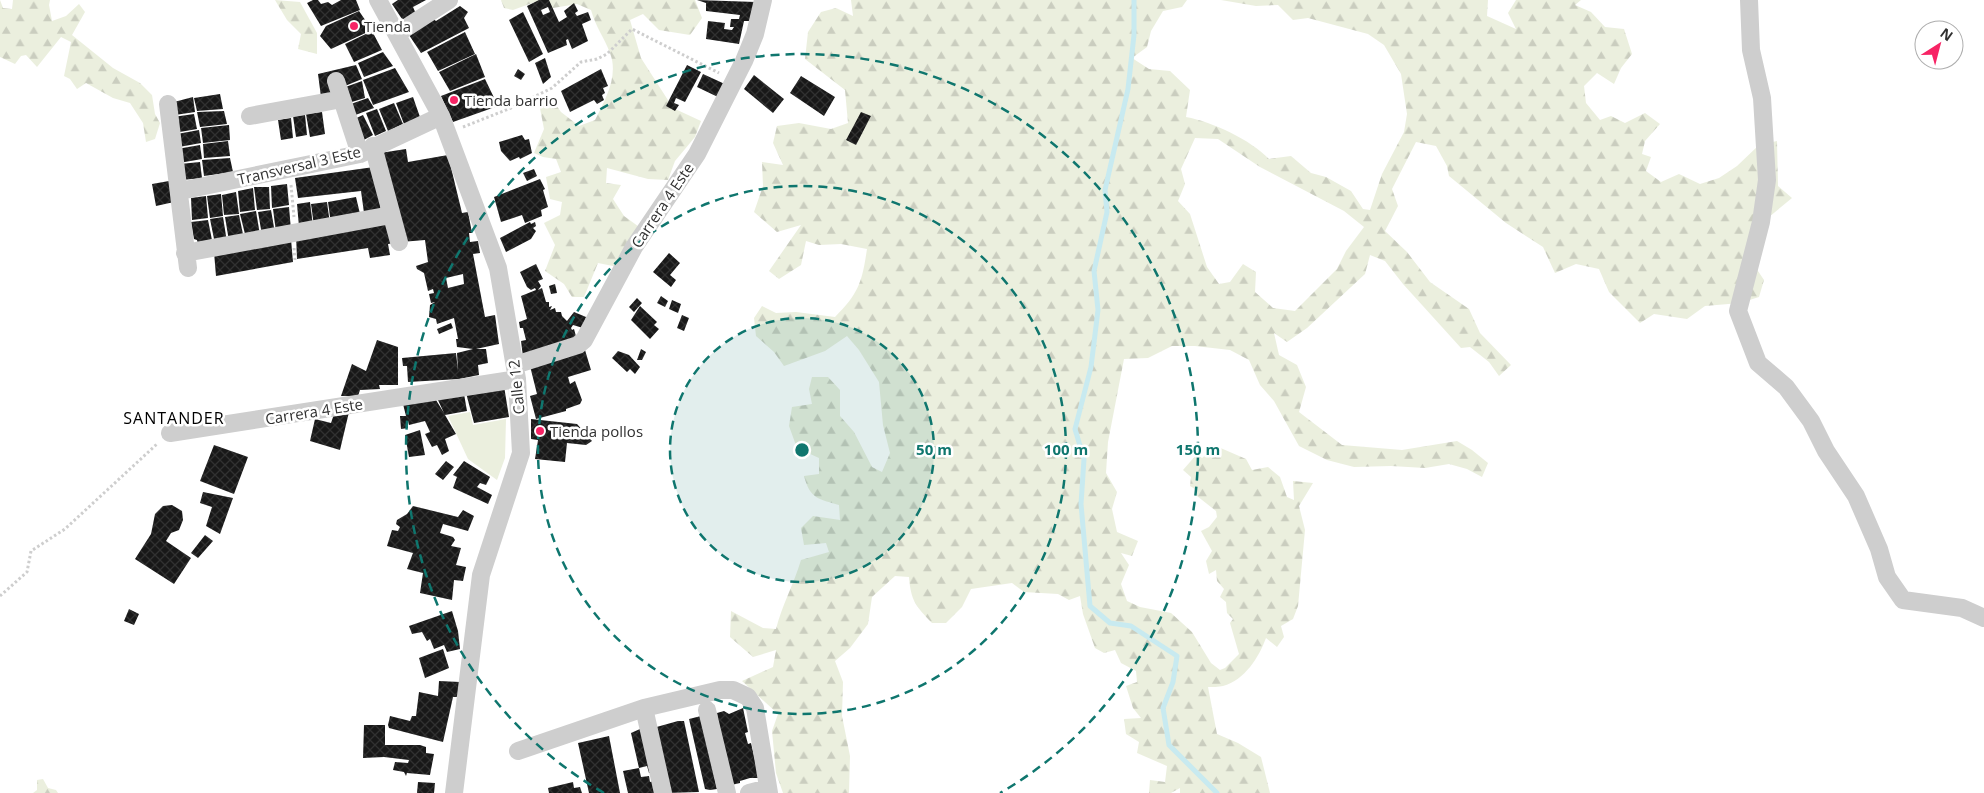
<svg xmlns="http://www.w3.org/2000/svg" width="1984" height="793" font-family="'Open Sans',sans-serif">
  <defs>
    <pattern id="forest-firs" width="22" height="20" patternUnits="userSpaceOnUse" patternTransform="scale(1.25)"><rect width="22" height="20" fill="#ebefde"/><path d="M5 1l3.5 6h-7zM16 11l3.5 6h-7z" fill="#cacdbf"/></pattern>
    <pattern id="building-cross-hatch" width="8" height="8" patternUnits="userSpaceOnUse" patternTransform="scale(1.25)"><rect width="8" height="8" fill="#181818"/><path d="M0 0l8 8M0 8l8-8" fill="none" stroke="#313131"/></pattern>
  </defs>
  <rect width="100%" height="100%" fill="#fff"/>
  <!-- forest -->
  <path fill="url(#forest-firs)" fill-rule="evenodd" d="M0,0L3,8L12,9L13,0H50L49,5L52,21L66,16L79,4L85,12L72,35L113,68L140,83L152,95L155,114L160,123L155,139L146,142L143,123L130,103L113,98L86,83L77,89L70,79L64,76L71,42L61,37L37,67L26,55L21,56L15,64L0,57Z
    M275,0L300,2L317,33V54L298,49L301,34L287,20Z
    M501,0H695L702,18L690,35L659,30L643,14L630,20L641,58L673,108L701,121L695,137L675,161L668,180L648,179L607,168L606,183L621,185L613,199L624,216L642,229L627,242L618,267L598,263L584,297H572L564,284L545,271L555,245L544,223L560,215L562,202L550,199L546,177L561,172L556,159L543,157L534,153L544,129L538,98H551L561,112L579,126L595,120C605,100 619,76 610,53C604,37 596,28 591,10L577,4L553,8L535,2L513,10L504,8Z
    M851,0H1187L1182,7L1163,11L1151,31L1147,47L1132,58L1149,69L1170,71L1190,90L1186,117C1213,122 1251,140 1269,159L1291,156L1311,173L1326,177L1351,191L1363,209L1370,210L1382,174L1404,132L1407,114L1401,74L1384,45L1368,34L1308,18L1293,20L1278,5L1256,6L1221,0H1488L1487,16L1516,29L1508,13L1516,0H1581L1575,5L1591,12L1605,27L1624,29L1632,54L1621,68L1614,84L1597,73L1584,86L1586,103L1600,120L1611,116L1625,123L1645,113L1660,124L1645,141L1642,154L1651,157L1646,171L1661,182L1679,174L1700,184L1719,178L1737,166L1759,145L1777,141L1778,186L1792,198L1769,217L1754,265L1764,280L1759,297L1740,303L1705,306L1687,319L1654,314L1640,323L1609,292L1599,269L1576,264L1555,273L1543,247L1506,223L1449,176L1447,166L1436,146L1416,142L1392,189L1398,206L1385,231L1407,252L1430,282L1469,309L1480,333L1511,365L1499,376L1489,362L1470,347L1461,348L1403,284L1385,261L1370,255L1365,274L1307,328L1287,342L1274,333L1279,355L1297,365L1306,387L1299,412L1342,445L1402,450L1457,441L1472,450L1488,463L1482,477L1467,469L1449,464L1425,468L1391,466L1354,467L1327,460L1299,446L1274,401L1260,385L1249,360L1230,350L1195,346H1172L1148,358L1124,359L1108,442L1106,473L1117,492L1112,509L1117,532L1138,541L1132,556L1121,553L1129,565L1121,584L1127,601L1140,607L1171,613L1192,632L1211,663L1220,670L1225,668L1239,654L1230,623L1233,619L1227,613L1226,602L1220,597L1224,589L1217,581L1216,570L1209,574L1206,561L1212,551L1201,531L1209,527L1217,517L1216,511L1197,496L1195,489L1190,486L1191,477L1183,470L1197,454L1202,458L1216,446L1246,459L1252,470L1268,467L1280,477L1287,497L1294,500L1293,481L1313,483L1299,506L1305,530L1298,606L1293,619L1281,626L1284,637L1277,647L1266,638C1259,657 1245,680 1223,686C1219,687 1212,687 1208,687L1217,734L1238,743L1261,757L1270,793H1180V788L1171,793H1149L1150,780L1165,782L1167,766L1137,753L1139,742L1126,734L1124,719L1141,718L1133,708L1126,686L1137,682L1136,671L1121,663L1115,650L1104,653L1095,648L1083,614L1080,596L1069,600L1058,594L1024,592L1012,583L971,589L962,607L946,623H932C916,606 911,602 909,577L895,576L872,597L868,624L850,648L835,661L843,682L842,716L850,756L849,793H783L776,773L772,731L778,714L742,681L773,667L776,650L753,657L730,637L731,611L763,628L776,629C782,605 794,584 801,560L829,552L826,543L804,545L801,528L813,516L840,520L839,505C819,499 810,499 804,476L819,474V458L797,448L789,426L792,407L812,404L809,389L812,377H828L840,390V416L854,432L872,467L882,472L890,453L883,425L879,382L859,350L847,336L825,351L784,366L774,352L756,336L754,318L762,306L776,313L796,312L835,317C859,293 862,282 867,249L841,244L819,245L806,241L801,265L779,279L769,271L801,225L777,232L754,212L763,186L762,162L783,165L773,143L777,126L799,123L831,129L848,123L845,90L805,59L808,32L821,12L836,8L853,16ZM1195,138L1218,139L1260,167L1344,211L1364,227L1346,251L1337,269L1295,311L1273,308L1255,292L1256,272L1243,264L1230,282L1219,284L1207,267L1190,214L1178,201L1185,184L1181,169Z
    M43,779L48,788L56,790L58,793H33L37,790V780Z"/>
  <!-- pitch -->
  <path fill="#ebefde" d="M470,412L473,425L506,419L505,458L497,480L468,459L448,416Z"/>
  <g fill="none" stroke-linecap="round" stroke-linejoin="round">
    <!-- stream -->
    <path stroke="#c8eaf0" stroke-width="5" d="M1134,0V35L1128,89L1105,190L1107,212L1094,271L1098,310L1091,367L1075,429L1084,459L1081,504L1090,606L1110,623L1131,626L1177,656L1173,682L1163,708L1169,745L1217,793"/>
  </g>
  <!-- building -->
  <path fill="url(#building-cross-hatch)" fill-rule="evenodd" d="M313,0H318L321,4L328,2L332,5L341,0H356L360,10L321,26L307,3Z
    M398,0H426L413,7L416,14L404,22L392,4Z
    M539,0H549L559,22L567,17L564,11L574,3L578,11L575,13L577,16L588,12L591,20L582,24L588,41L572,49L568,39L566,40L567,45L548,53L527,6ZM548,7L550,12L543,15L541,10Z
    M697,0L756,2L751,21H744L739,44L706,39L708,21L725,23L724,29L732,30L734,27H730L731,19H739L740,15L706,11V3Z
    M460,6L468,12L464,18L469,28L421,53L409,35L432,18L436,21Z
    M359,11L372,30L331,49L320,36L326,26Z
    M523,12L543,54L529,62L509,20Z
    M372,31L382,50L354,62L345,44Z
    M465,32L475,54L438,71L427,52Z
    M383,52L393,66L364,77L358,63Z
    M476,54L485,77L450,91L439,72Z
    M545,58L551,77L543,84L535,63Z
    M356,65L362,79L340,88L334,72L337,95L321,97L318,74Z
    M687,65L701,72L685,102L676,98L674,103L679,105L675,111L666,106Z
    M395,68L409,92L373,105L363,80Z
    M518,69L525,74L521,80L514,76Z
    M601,69L608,86L603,88L605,93L602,95L604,100L597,104L594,100L570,112L561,91Z
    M703,74L727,85L720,98L697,87Z
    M754,75L784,99L773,113L744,89Z
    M801,76L835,97L824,116L790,93Z
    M485,79L498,106L453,122L441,96Z
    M362,81L365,98L345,104L340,89Z
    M220,94L223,109L197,111L194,98Z
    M193,97L195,112L175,115L174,102Z
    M413,97L421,120L404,124L396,103Z
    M368,98L374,108L350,117L345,106Z
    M394,103L403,124L388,131L379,109Z
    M377,109L386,131L375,136L366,113Z
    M224,111L227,124L200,127L197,112Z
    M322,112L325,134L310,137L306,114Z
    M861,112L871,116L856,145L846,140Z
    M194,114L197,129L174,133L173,117Z
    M305,115L307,135L296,137L293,116Z
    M363,115L373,135L360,142L352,120Z
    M291,118L293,138L281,140L278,120Z
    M229,125L230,140L203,143L201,128Z
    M199,130L201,143L179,147L177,134Z
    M522,135L525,140L529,139L532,153L520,159L519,157L510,161L501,151L499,142Z
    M228,141L230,156L204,158L203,144Z
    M200,145L202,159L179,163L177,149Z
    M406,149L408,162L448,155L462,213L468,212L472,233H469L470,242L478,241L480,253L473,254L485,317L495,315L499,344L476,349H486L488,363L478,365L479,375L459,379L408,382L407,366H403L402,358L456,353L458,371L457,353L473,349L457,347L456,339H458L454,318L437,324L436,319L429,317L430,305L435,302L431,303L429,294L434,293L433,289L428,291L424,273L417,269L416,266L428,262L425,240L401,242L380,153ZM463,274L464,284L448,288L446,278Z
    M230,158L233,172L204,176L202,160Z
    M200,162L202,178L182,180L180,164Z
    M374,167L381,211L364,213L361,191L298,198L295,178Z
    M534,169L537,176L527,181L523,173Z
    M540,179L545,189L543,190L548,207L541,210L542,216L525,223L522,215L501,222L494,197Z
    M169,181L174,202L156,206L152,184Z
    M287,184L289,205L272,208L271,186Z
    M254,187H269L270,209L257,210Z
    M253,188L255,210L240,212L238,191Z
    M236,192L239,214L224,215L222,195Z
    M221,194L223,216L210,218L207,196Z
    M206,196L208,218L192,220L191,198Z
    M356,197L361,218L331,224L328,202Z
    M310,202L313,226L299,227L297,204Z
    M327,202L330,224L314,226L311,204Z
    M289,207L291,230L276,232L273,209Z
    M271,210L275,233L262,235L258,212Z
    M256,211L260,235L246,238L240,214Z
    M239,215L244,239L229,241L225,217Z
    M223,217L227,242L215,244L210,219Z
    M391,218L394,243L388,244L390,255L370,258L368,248L297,259L296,235Z
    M208,220L213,245L199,248L197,240L194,239L191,222Z
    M530,222L531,224L535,222L536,226L533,228L536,231L531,239L506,252L500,238Z
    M291,239L293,262L216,276L214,252Z
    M669,253L680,263L670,275L676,280L671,287L653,272Z
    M536,264L543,279L538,281L541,286L538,290L542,288L546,302H549V307L552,306L550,310L555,308L556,312H561L562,316L567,321L574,312L586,317L583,328L573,325L571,328L572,330L574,329L577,340L523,357L521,341L526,340L523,328H520L519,322L527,319L521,296L536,290L535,288L531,290L527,287L520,272Z
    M555,284L557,293L551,294L549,286Z
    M661,296L668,301L665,307L657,303Z
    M637,298L642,303L634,312L629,307Z
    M672,300L681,304L678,313L669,309Z
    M640,306L657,322L654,325L659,329L650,339L631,320Z
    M682,315L689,318L684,331L677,328Z
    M451,323L453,328L439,334L437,329Z
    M377,340L398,347V385H379L380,389L360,390L358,396H341L352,364L366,371Z
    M641,349L646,352L642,360H637Z
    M585,350L591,370L568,377L570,384L575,381L582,400L580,404L566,409V411L536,419L530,396L537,394L530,366Z
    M618,351L629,355L640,367L635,374L630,369L627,372L612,358Z
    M504,386L509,417L474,423L466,393Z
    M464,394L467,411L445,415L456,434L445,439L449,451L442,455L437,445L432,447L425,434L430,432L425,421L409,425L408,421V428L401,429L400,416H406L403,404L436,400L444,413L437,398Z
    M349,412L340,450L310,441L315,419L331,423L334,414Z
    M531,419L577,424L592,441L586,445L567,443L565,462L535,459L538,440L531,439Z
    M420,430L425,455L409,457L405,435Z
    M214,445L248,457L234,494L200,481Z
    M446,461L454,467L443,480L435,474Z
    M464,461L490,477L486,485L480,483L477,487L492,495L488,504L453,488L457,477L453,475Z
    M203,492L233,498L220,534L206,526L212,507L200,503Z
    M172,505L182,511L183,520L179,530L171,533L166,541L191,558L174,584L135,559L151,534L155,514L163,506Z
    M413,506L458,517L463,510L474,516L468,531L443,524L440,533L453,537L455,540L451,546L461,548L456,565L466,567L463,581L454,580L452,600L420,593L423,573L407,569L413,553L387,546L392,530L398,531L400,527L396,524L397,520L407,514Z
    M205,535L213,541L198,558L191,553Z
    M129,609L139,614L134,625L124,621Z
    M452,611L458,631L460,649L447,652L444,645L434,649L430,639L427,641L422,632L412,634L409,626Z
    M443,649L449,668L425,678L419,658Z
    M439,681L460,682L458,697H453L443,742L389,728L388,725L390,716L410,721L412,716H416L419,692L438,696Z
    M743,708L748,732L745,733L748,744L751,743L759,778H750L740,781V783L727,786L717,713L724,711L729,714Z
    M701,716L717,789L710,790L705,789L689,719Z
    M678,721H684L699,792L667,793L653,728Z
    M364,725H385V745H420L426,747V753L434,754L430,775L407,773L406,776L404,772L393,770L395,762L408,763L409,760L384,757L363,758Z
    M640,729L655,772L649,773L647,766L639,768L631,733Z
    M609,736L620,793H589L578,743Z
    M639,768L641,777L649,776L650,782L657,780L660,793H628L623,771Z
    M418,782L435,783L434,793H417Z
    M573,782L574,788L580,787L582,793H549L548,788Z"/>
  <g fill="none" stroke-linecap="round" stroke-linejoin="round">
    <!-- path -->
    <path stroke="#cecece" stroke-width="3" stroke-dasharray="2.5 2.5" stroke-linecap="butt" d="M463,127L511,108L552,88L581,62L597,59L607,54L632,29L719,73
      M291,185L294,217
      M294,248L295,260
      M0,596L27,572L31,551L65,529L157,444"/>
    <!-- minor -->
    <path stroke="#cecece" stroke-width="18" d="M378,0L441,116L498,268L517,379L521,453L481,575L454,793
      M1749,0L1751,50L1762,98L1767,180L1761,222L1738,311L1758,363L1786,387L1811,421L1826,451L1856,496L1879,549L1887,577L1903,600L1962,608L1984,618
      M398,33L449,0
      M336,81L360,154
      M168,104L188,268
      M250,116L342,99
      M373,146L399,242
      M180,191L360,154L441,116
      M185,253L391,215
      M515,365L578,345L584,340L634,247L697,154L744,61L755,34L763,0
      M170,433L517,379
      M644,708L663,793
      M707,710L727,793
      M518,751L644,708L720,690H733L748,697L755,708L769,793
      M749,793L768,788"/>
  </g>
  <!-- distance rings -->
  <circle cx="802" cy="450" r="132" fill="#0f766e" fill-opacity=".12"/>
  <g fill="none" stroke="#0f766e" stroke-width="2.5" stroke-dasharray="9 6">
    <circle cx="802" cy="450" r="132"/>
    <circle cx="802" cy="450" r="264"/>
    <path d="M604 793A396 396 0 1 1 1000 793"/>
  </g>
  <!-- markers -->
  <g fill="#f72465" stroke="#fff" stroke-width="2">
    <circle cx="354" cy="26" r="5"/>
    <circle cx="454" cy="100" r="5"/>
    <circle cx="540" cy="431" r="5"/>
  </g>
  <g text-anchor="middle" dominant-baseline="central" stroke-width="5" stroke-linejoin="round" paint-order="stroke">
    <!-- poi labels -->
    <g font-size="15" fill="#313131" stroke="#fff" text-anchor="start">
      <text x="364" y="26">Tienda</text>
      <text x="464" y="100">Tienda barrio</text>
      <text x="550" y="431">Tienda pollos</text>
    </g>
    <!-- street labels -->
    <g font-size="15" fill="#313131" stroke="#fff">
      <text transform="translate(299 165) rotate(-13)">Transversal 3 Este</text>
      <text transform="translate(662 205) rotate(-56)">Carrera 4 Este</text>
      <text transform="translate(516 387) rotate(-96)">Calle 12</text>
      <text transform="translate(314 411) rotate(-9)">Carrera 4 Este</text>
    </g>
    <!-- neighbourhood labels -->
    <g font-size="16" letter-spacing="1" fill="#000" stroke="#fff">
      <text x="174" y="418">SANTANDER</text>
    </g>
  </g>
  <circle cx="802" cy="450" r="8" fill="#0f766e" stroke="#fff" stroke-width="2.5"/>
  <g font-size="15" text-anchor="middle" font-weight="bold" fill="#0f766e" stroke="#fff" stroke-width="5" stroke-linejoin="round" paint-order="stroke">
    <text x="934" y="455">50 m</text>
    <text x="1066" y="455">100 m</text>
    <text x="1198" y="455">150 m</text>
  </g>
  <!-- north arrow -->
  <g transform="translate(1939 45) rotate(36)"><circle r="24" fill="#ffffff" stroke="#adadad"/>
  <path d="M0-4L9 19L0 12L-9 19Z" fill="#f72465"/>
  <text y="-8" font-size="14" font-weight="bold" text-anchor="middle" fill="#313131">N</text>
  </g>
</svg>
